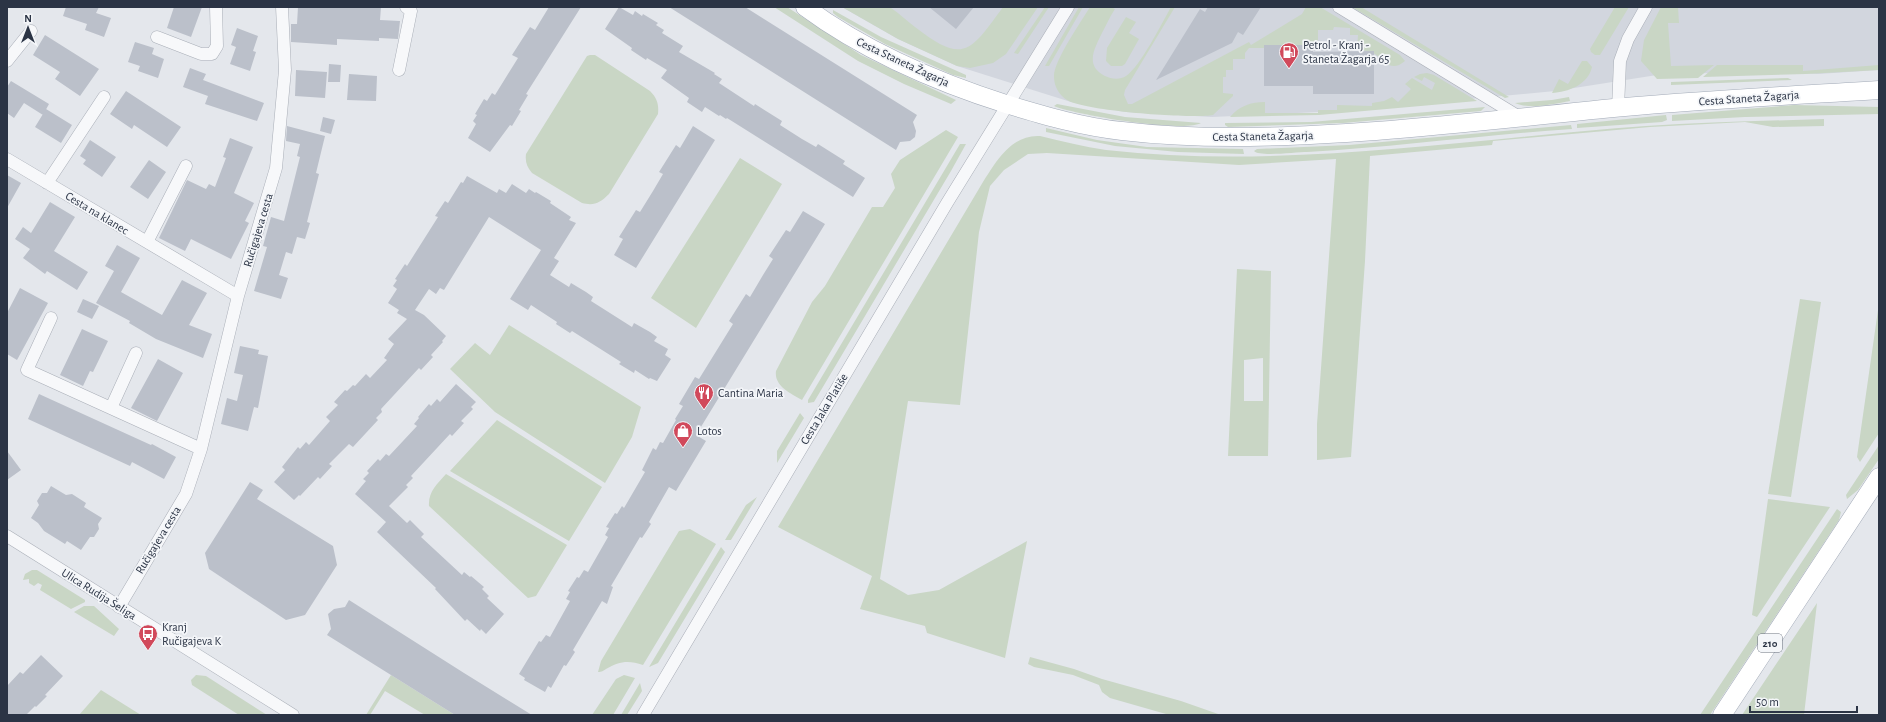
<svg xmlns="http://www.w3.org/2000/svg" width="1886" height="722" font-family="'Alegreya Sans',sans-serif">
  <rect width="100%" height="100%" fill="#e4e7ec"/>
  <!-- built -->
  <path fill="#d2d6de" d="M842,7H1879V70L1818,74L1764,71L1657,75L1555,91L1340,111L1212,117L1126,112L1071,102L957,66L898,39Z"/>
  <!-- green -->
  <path fill="#c9d6c5" fill-rule="evenodd" d="M774,7H787L861,55L956,100L951,104L904,84L858,61Z
    M842,7C850,7 885,5 891,8C899,13 907,21 915,27C964,65 970,52 1003,7H1038L1006,54L993,63L970,68L957,66L898,39Z
    M1045,7H1049L1018,54L1014,53Z
    M1079,7H1083L1049,66H1045Z
    M1090,7H1111L1115,9C1110,16 1107,24 1103,31C1096,46 1083,65 1105,76C1111,79 1120,80 1126,76C1140,67 1162,23 1171,7H1175L1125,90L1124,95L1128,104H1132L1249,42L1251,45L1302,14L1306,7H1320L1400,55L1405,61C1391,73 1385,61 1375,54C1370,51 1363,50 1357,50L1358,35H1350V28L1334,27L1333,30H1318V46H1275V48H1249L1245,53V59H1233V70H1226V77H1223V93L1233,94V96L1213,115C1192,119 1084,111 1067,100C1059,95 1054,86 1054,77C1053,62 1081,22 1090,7Z
    M1352,7H1361L1509,97L1505,98Z
    M1615,7H1629L1600,55H1595L1591,52L1590,49Z
    M1678,7L1679,23H1668L1671,66L1714,65L1698,78L1657,79L1641,61L1644,40L1661,7Z
    M833,10L881,37L966,75V78L953,75L885,44L838,17L833,13Z
    M1126,17L1136,22L1129,33L1139,39L1125,64L1122,66H1111L1106,61L1107,48Z
    M590,55H595L650,91C657,98 659,104 658,114L609,194C600,203 594,206 582,203L532,173C527,167 525,162 526,154L587,56Z
    M1582,61H1587L1592,67C1588,85 1568,92 1552,93L1559,79L1568,84Z
    M1717,65H1803V71L1879,65V70L1806,74L1703,77Z
    M1427,73L1434,75L1477,101L1319,115L1230,117C1239,106 1251,102 1265,102V113H1318V110H1337V105L1372,106V103L1384,101L1392,97L1398,102L1411,89L1405,84L1412,78L1432,90L1435,83L1424,77L1422,81L1414,77L1420,74Z
    M1788,78L1792,80L1671,85V82Z
    M1569,97L1570,101C1553,104 1531,110 1515,103L1552,100Z
    M1057,104L1125,117L1201,123C1184,133 1076,115 1054,106Z
    M1794,105L1879,107V114L1745,117L1672,121V115Z
    M1485,107L1481,111L1343,123L1228,127L1225,125V123L1311,122Z
    M1666,115L1667,120L1662,122L1577,128V124Z
    M1824,119V126L1773,127L1745,122L1650,127L1493,141L1492,145L1370,156L1365,261L1351,457L1317,460V424L1336,159L1239,165L1047,153L1028,154L1004,170L990,186L979,232L960,405L908,401L880,579L908,595L939,590L1027,541L1005,658L927,633L925,626L860,609L872,576L778,527L980,187C994,165 1010,134 1040,136C1062,141 1084,147 1106,150C1287,170 1466,139 1646,126C1705,122 1765,121 1824,119Z
    M1571,125L1572,129C1483,135 1396,147 1307,152C1297,152 1259,157 1254,151L1257,149L1349,145Z
    M1046,128L1097,140L1147,147L1243,149L1244,154L1178,152L1115,146L1046,132Z
    M946,130L958,137L802,400C790,393 774,386 776,371L812,302L825,286L872,207H883L895,188L891,174L900,160Z
    M960,144H966L951,171L814,402L808,403V400Z
    M740,158L782,184L696,328L651,298Z
    M1237,269L1271,271L1268,456H1228ZM1263,358V401H1244V360Z
    M1800,299L1821,302L1791,497L1768,494Z
    M1879,303V433L1860,462L1857,457Z
    M509,325L641,407L632,437L605,483L495,412L450,369L475,343L490,355Z
    M800,413L804,418L777,463V451Z
    M497,420L602,487L569,541L450,471Z
    M1879,445V459L1858,490L1847,499L1846,495Z
    M446,474L567,545L536,596L528,598L429,506C428,492 437,484 446,474Z
    M757,497L731,540H725L746,505Z
    M1768,499L1830,507L1757,617L1752,615Z
    M1837,509L1841,512L1839,520L1710,715H1700Z
    M690,529L716,544L643,665C629,660 619,661 606,669C603,671 602,672 598,672L601,661L679,531Z
    M721,547L725,552L658,663L649,667Z
    M32,570H37L85,600V602L71,609L40,590L42,585L38,583L34,586L29,583V579L23,580L25,574Z
    M1817,603L1804,715H1742Z
    M84,606H94L119,629L114,636L74,612Z
    M1030,657L1074,669L1102,679L1181,701L1221,715L1166,714L1110,698L1102,692L1099,685L1073,675L1034,667L1028,664Z
    M196,675L206,676L267,715H239L192,685L191,680Z
    M391,675L455,715H425L385,691L370,715H366Z
    M624,675L635,678L613,715H592L616,679Z
    M640,683L642,691L627,715H621Z
    M101,690L141,715H79Z"/>
  <!-- building -->
  <path fill="#bbc0ca" d="M66,7H99L96,13L111,18L104,37L85,30L87,24L63,16Z
    M174,7H202L191,37L167,28Z
    M298,7H381L380,20L400,21L398,39L379,38V41L337,39V45L291,42V24H297Z
    M549,7H581L526,94L528,95L519,110L521,111L512,126L510,125L490,152L468,138L476,124L473,121L477,115L475,114L484,99L487,101L492,93L495,95L518,58L512,55L530,27L535,30Z
    M619,7L633,15L635,11L642,16L643,14L658,23L656,25L664,30L662,33L683,46L679,52L715,73L714,74L722,79L719,83L754,106L755,104L782,121L780,125L802,139L816,147L818,144L845,161L843,164L865,178L853,197L727,118L726,119L720,115L719,116L705,107L702,112L687,102L689,98L661,78L667,70L647,58L646,60L631,50L632,48L605,29Z
    M669,7H745L917,115L913,122L916,131L915,137L910,141L900,142L896,150Z
    M929,7H974L956,29Z
    M1208,7H1261L1243,35L1238,32L1232,43L1156,80L1200,9L1205,12Z
    M237,28L258,36L253,51L256,52L250,71L230,64L236,47L231,45Z
    M45,35L99,69L80,96L55,79L60,72L33,55Z
    M135,42L154,48L152,54L164,59L158,78L138,71L140,66L128,62Z
    M1264,45H1313V52L1374,51V94H1313V86H1264Z
    M329,64L341,65L340,82H328Z
    M190,68L206,74L203,80L264,103L257,121L205,104L208,96L183,87Z
    M296,70L327,72L325,98L295,96Z
    M349,74L377,76L376,101L347,100Z
    M11,81L49,104L43,115L24,103L14,118L7,113V87Z
    M126,91L181,127L167,147L134,125L132,129L110,114Z
    M46,109L72,125L61,143L35,127Z
    M323,117L335,120L331,134L320,131Z
    M287,126L325,136L316,173L319,174L307,222L310,223L305,239L297,237L292,254L286,252L279,275L288,278L281,299L254,291L267,247L263,246L271,217L284,221L300,157L297,156L300,144L286,141Z
    M693,126L715,140L636,268L614,255L623,239L619,237L636,210L640,212L653,191L663,174L659,172L676,145L680,148Z
    M230,138L253,147L234,193L254,203L245,221L249,223L231,259L191,239L185,251L159,238L187,180L206,189L209,184L215,187L226,158L223,157Z
    M90,140L116,157L102,177L83,164L86,160L80,156Z
    M149,160L166,172L148,199L130,187Z
    M7,175L21,183L7,208Z
    M467,176L497,193L499,189L506,193L512,184L526,193L529,189L535,193L536,192L551,201L550,203L571,217L569,220L576,223L554,258L559,261L550,275L569,287L571,283L586,292L593,297L591,301L632,327L634,323L650,332L657,337L654,341L668,349L665,355L671,359L657,381L650,378L649,379L635,370L634,373L619,364L621,362L572,331L570,333L556,324L557,322L531,305L528,310L510,299L541,250L489,217L444,290L440,288L436,294L429,289L415,310L424,315L446,336L442,341L443,342L431,355L433,357L421,370L419,368L381,409L382,412L376,418L378,420L353,447L349,444L329,464L332,466L320,479L318,477L300,496L299,495L294,500L274,482L285,470L282,467L298,447L300,449L306,442L309,445L330,421L326,417L338,405L334,402L345,390L347,391L353,385L355,386L366,374L370,378L387,360L384,358L394,344L388,339L407,319L397,313L399,310L388,303L397,289L393,286L397,280L395,279L405,264L407,266L438,217L435,216L445,201L448,203L461,182L463,183Z
    M50,202L75,217L54,251L88,272L77,290L47,271L45,274L23,258L30,249L15,239L23,227L31,233Z
    M803,211L825,224L696,435L706,441L676,491L669,487L649,522L651,524L642,538L640,537L611,586L613,587L607,604L602,601L573,650L575,652L566,666L564,665L551,688L548,686L545,692L524,680L525,678L519,674L539,641L541,642L546,635L550,637L570,601L566,599L570,592L568,591L577,577L579,578L584,570L588,572L608,537L605,535L609,528L606,527L615,513L617,514L622,506L624,508L645,472L642,470L653,448L656,450L660,442L663,443L676,420L675,419L683,406L679,404L695,377L699,379L733,324L729,321L746,294L750,297L763,275L773,259L769,256L786,230L790,232Z
    M117,245L140,258L121,292L162,315L182,280L207,293L189,325L212,334L203,358L156,339L129,323L130,321L96,303L114,271L105,266Z
    M20,288L48,303L17,360L7,354V313Z
    M83,299L99,306L92,319L77,312Z
    M82,329L108,341L93,372L90,371L83,386L60,375Z
    M240,346L259,350L258,354L268,356L258,408L254,407L248,431L221,424L227,398L237,401L243,375L234,373Z
    M158,359L183,373L157,421L131,408Z
    M456,384L476,402L471,407L473,409L461,421L464,423L452,436L450,434L411,476L413,478L406,485L408,487L389,506L407,523L410,520L424,534L421,537L462,575L464,572L470,577L471,576L484,587L482,589L489,596L487,598L504,614L486,634L481,629L480,631L467,619L465,621L435,589L436,588L377,532L386,522L355,494L366,481L363,479L369,473L367,471L378,459L380,461L386,454L389,456L417,426L414,424L419,418L418,417L429,404L431,406L437,399L440,402Z
    M39,394L151,445L152,444L176,457L164,479L132,462L130,466L28,419Z
    M7,451L21,470L7,480Z
    M250,482L263,490L257,499L333,546L337,565L305,615L286,620L209,569L205,553Z
    M51,486L66,495L72,494L86,503L84,507L102,518L98,524L99,529L94,537H90L81,550L67,541L65,544L44,531L38,523L31,518L39,505L37,501L42,493H47Z
    M349,600L464,673L532,715H455L327,635L331,629L328,614L334,609L345,607Z
    M41,655L63,676L45,695L47,696L36,707L35,706L26,715H7V686L20,672L23,674Z"/>
  <g fill="none" stroke-linecap="round" stroke-linejoin="round">
    <!-- street casing -->
    <g stroke="#a9aeb7" stroke-width="13">
      <path id="street" d="M1339,7L1521,118
        M157,37L201,54H212L217,46L216,7
        M7,61L31,31
        M399,70L411,11L406,7
        M1618,108L1620,61L1628,39L1646,7
        M7,159L238,296
        M47,183L104,97
        M147,242L186,166
        M51,318L27,370L201,449
        M111,408L136,353
        M7,536L293,715
        M119,607L186,494L201,449L238,296L276,168L285,70L282,7
        M643,715L947,203L1068,7"/>
    </g>
    <!-- primary casing -->
    <g stroke="#a3abb8" stroke-width="19">
      <path id="primary" d="M805,7C866,52 936,82 1009,105C1046,116 1083,127 1122,131C1206,141 1292,137 1376,131C1452,125 1527,117 1603,109C1694,100 1787,96 1879,90
        M1722,715L1879,477"/>
    </g>
    <!-- street -->
    <use href="#street" stroke="#f7f8fa" stroke-width="12"/>
    <!-- primary -->
    <use href="#primary" stroke="#fff" stroke-width="18"/>
  </g>
  <!-- icons -->
  <defs>
    <g id="fuel-pin" transform="scale(1)"><path d="M0 17L-7.5 6A9.5 9.5 0 1 1 7.5 6Z" fill="#d1495b" stroke="#f4f6f9"/><path d="M-5.5-6h7V0h2V4h1.3V-2.5L3-4.5l.8-.8L6-3V5H2.5V1h-1V6h-7ZM-4.2-4.7v3.2H.2V-4.7Z" fill="#fff"/></g>
    <g id="restaurant-pin" transform="scale(1)"><path d="M0 17L-7.5 6A9.5 9.5 0 1 1 7.5 6Z" fill="#d1495b" stroke="#f4f6f9"/><path d="M-5-6h1v4h1v-4h1v4h1v-4h1v5L-1.5 .5V6h-2V.5L-5-1ZM5-6V6H3V1.5H1.5Q1.5-4 5-6Z" fill="#fff"/></g>
    <g id="shop-pin" transform="scale(1)"><path d="M0 17L-7.5 6A9.5 9.5 0 1 1 7.5 6Z" fill="#d1495b" stroke="#f4f6f9"/><path d="M-5-2.5h2.3a2.7 3.5 0 0 1 5.4 0H5L5.5 6h-11ZM-1.5-2.5h3a1.5 2.3 0 0 0-3 0Z" fill="#fff"/></g>
    <g id="bus-pin" transform="scale(1)"><path d="M0 17L-7.5 6A9.5 9.5 0 1 1 7.5 6Z" fill="#d1495b" stroke="#f4f6f9"/><path d="M-5-6H5V4H4V6H2V4H-2V6H-4V4H-5ZM-3.5-4V0h7V-4ZM-3.5 1.2v1.5H-2V1.2ZM2 1.2v1.5H3.5V1.2Z" fill="#fff"/></g>
  </defs>
  <g fill-rule="evenodd">
    <use href="#fuel-pin" x="1289" y="52"/>
    <use href="#restaurant-pin" x="704" y="393"/>
    <use href="#shop-pin" x="683" y="431"/>
    <use href="#bus-pin" x="148" y="634"/>
  </g>
  <g text-anchor="middle" dominant-baseline="central" stroke-width="3.5" stroke-linejoin="round" paint-order="stroke">
    <!-- shield labels -->
    <rect fill="#f4f6f9" stroke="#676e7b" stroke-width="1" x="1758" y="634" width="24" height="18" rx="3"/>
    <g font-size="11" font-weight="bold" fill="#2b3445">
      <text x="1770" y="643">210</text>
    </g>
    <!-- poi labels -->
    <g font-size="12" fill="#2b3445" stroke="#f4f6f9" text-anchor="start">
      <text x="1303" y="45">Petrol - Kranj -<tspan x="1303" dy="14">Staneta Žagarja 65</tspan></text>
      <text x="718" y="393">Cantina Maria</text>
      <text x="697" y="431">Lotos</text>
      <text x="162" y="627">Kranj<tspan x="162" dy="14">Ručigajeva K</tspan></text>
    </g>
    <!-- street labels -->
    <g font-size="12" fill="#2b3445" stroke="#f4f6f9">
      <text transform="translate(903 62) rotate(25)">Cesta Staneta Žagarja</text>
      <text transform="translate(1749 98) rotate(-4)">Cesta Staneta Žagarja</text>
      <text transform="translate(1263 136) rotate(-1)">Cesta Staneta Žagarja</text>
      <text transform="translate(97 213) rotate(31)">Cesta na klanec</text>
      <text transform="translate(258 230) rotate(-73)">Ručigajeva cesta</text>
      <text transform="translate(824 409) rotate(-59)">Cesta Jaka Platiše</text>
      <text transform="translate(158 540) rotate(-59)">Ručigajeva cesta</text>
      <text transform="translate(99 594) rotate(32)">Ulica Rudija Šeliga</text>
    </g>
  </g>
  <!-- border -->
  <rect width="1886" height="722" fill="none" stroke="#2b3445" stroke-width="16"/>
  <!-- north arrow -->
  <g transform="translate(28 28)" stroke="#f4f6f9" stroke-width="3" paint-order="stroke">
  <path d="M0-3L7 15L0 10L-7 15Z" fill="#2b3445"/>
  <text y="-6" font-size="11" font-weight="bold" text-anchor="middle" fill="#2b3445">N</text>
  </g>
  <!-- scale -->
  <path d="M1750 706v6h107v-6" fill="none" stroke="#2b3445" stroke-width="2"/>
  <text x="1756" y="706" font-size="12" fill="#2b3445" stroke="#f4f6f9" stroke-width="3" paint-order="stroke">50 m</text>
</svg>
